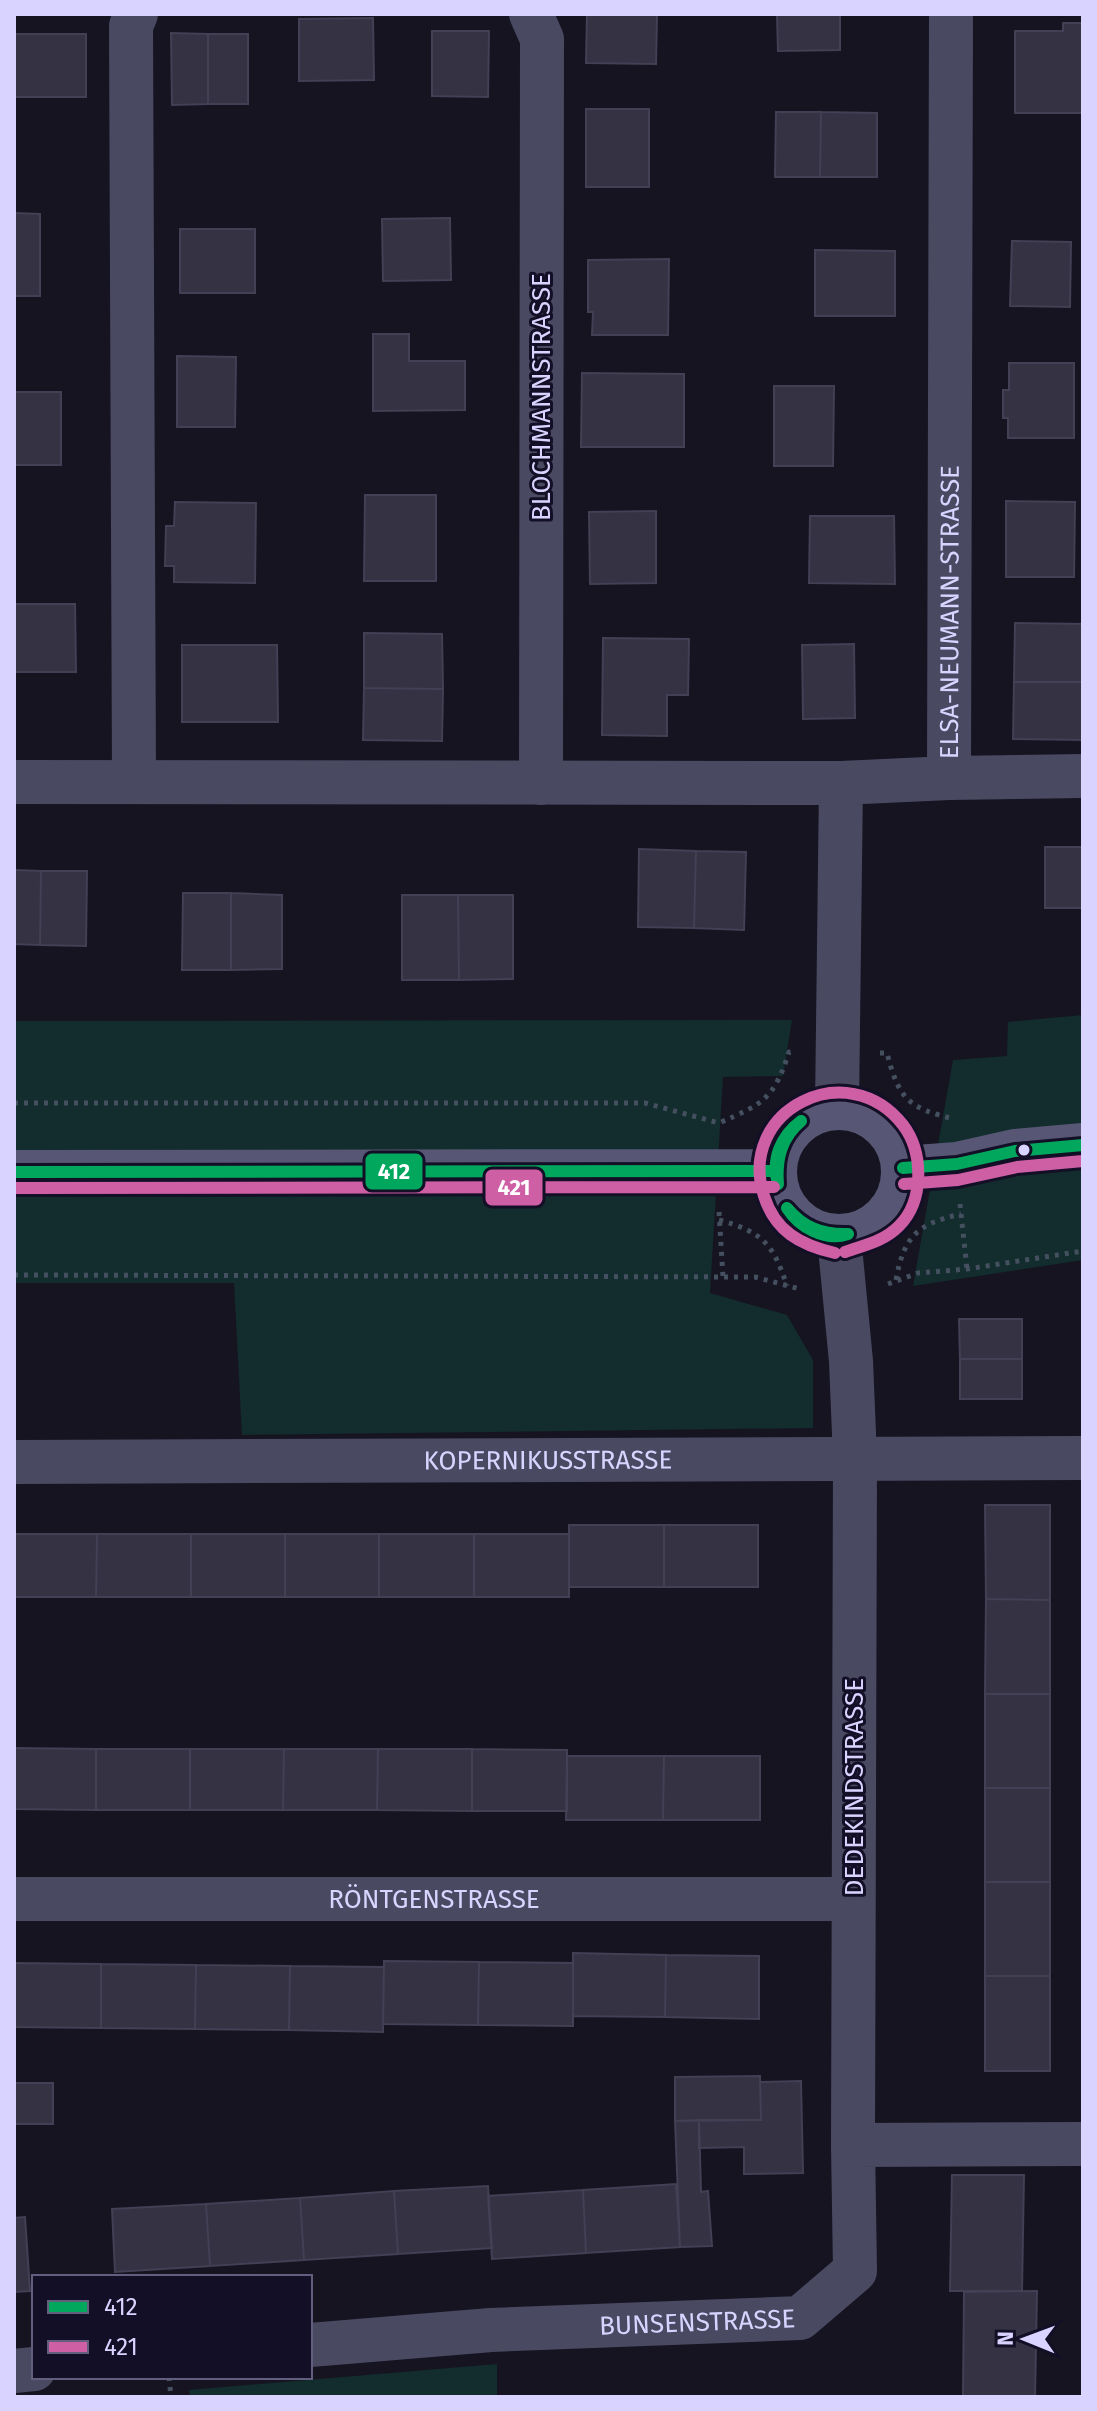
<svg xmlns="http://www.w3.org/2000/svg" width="1097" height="2411" font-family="'Fira Sans',sans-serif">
  <rect width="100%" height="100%" fill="#161421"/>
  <!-- green -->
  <path fill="#132c2d" d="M1083,1015V1260L913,1286L953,1060L1007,1056L1008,1022Z
    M792,1020L783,1076L723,1077L710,1293L787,1315L813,1360V1428L242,1435L234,1283H14V1021Z
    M497,2364V2397H190L189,2390Z"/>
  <!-- building -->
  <path fill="#343243" stroke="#433f54" stroke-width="2" d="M587,14H657L656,64L586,63Z
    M777,14H840V50L778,51Z
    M373,18L374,80L299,81V19Z
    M1063,23H1083V113H1015V31H1063Z
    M432,31H489L488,97L432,96Z
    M171,33L208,34V104L172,105Z
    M14,34H86V97H14Z
    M208,34H248V104H208Z
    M586,109H649V187H586Z
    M776,112H821L820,177H775Z
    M821,112L877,113V177H820Z
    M14,213L40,214V296H14Z
    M450,218L451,280L383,281L382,219Z
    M180,229H255V293H180Z
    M1012,241L1071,242L1070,307L1010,306Z
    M815,250L895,251V316H815Z
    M669,259L668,335H592L593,312H588V260Z
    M373,334H409V361H465V410L373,411Z
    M177,356L236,357L235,427H177Z
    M1009,363H1074V438H1008V418H1003V390H1009Z
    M582,373L684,374V447H581Z
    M774,386H834L833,466H774Z
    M14,392H61V465H14Z
    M365,495H436V581H364Z
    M1006,501L1075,502L1074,577H1006Z
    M175,502L256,503L255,583L174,582V566H165L166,526H174Z
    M656,511V583L590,584L589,512Z
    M810,516H894L895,584L809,583Z
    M14,604H75L76,672H14Z
    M1015,623L1083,624V682H1014Z
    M364,633L442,634L443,689L364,688Z
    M603,638L689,639L688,695H667V736L602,735Z
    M854,644L855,718L803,719L802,645Z
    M182,645H277L278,722H182Z
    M1014,682H1083V740L1013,739Z
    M364,688L443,689L442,741L363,740Z
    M1045,847H1083V908H1045Z
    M639,849L696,851L694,928L638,927Z
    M696,851L746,852L744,930L694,928Z
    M14,870L41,871L40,945L14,944Z
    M41,871H87L86,946L40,945Z
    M183,893H231V970H182Z
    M231,893L282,895V969L231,970Z
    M402,895H458L459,980H402Z
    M458,895H513V979L459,980Z
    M959,1319H1022V1359H960Z
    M960,1359H1022V1399H960Z
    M985,1505H1050V1600L986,1599Z
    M569,1525H664V1587H569Z
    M664,1525H758V1587H664Z
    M14,1534H97L96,1597H14Z
    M97,1534H191V1597H96Z
    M191,1534H285V1597H191Z
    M285,1534H379V1597H285Z
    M379,1534H474V1597H379Z
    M474,1534H569V1597H474Z
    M986,1599L1050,1600V1694H985Z
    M985,1694H1050V1788H985Z
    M14,1748L96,1749V1810L14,1809Z
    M96,1749H190V1810H96Z
    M190,1749H284L283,1810H190Z
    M284,1749H378L377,1810H283Z
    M378,1749H472V1811L377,1810Z
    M472,1749L567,1750V1811H472Z
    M567,1756H664L663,1820H566Z
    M664,1756H760V1820H663Z
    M985,1788H1050V1882H985Z
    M985,1882H1050V1976H985Z
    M573,1953L666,1955L665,2017L573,2016Z
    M666,1955L759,1956V2019L665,2017Z
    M384,1961L479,1962L478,2025L383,2024Z
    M479,1962L573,1963V2026L478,2025Z
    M14,1963L101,1964V2028L14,2027Z
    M101,1964L196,1965L195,2029L101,2028Z
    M196,1965L290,1966L289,2030L195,2029Z
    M290,1966L384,1967L383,2032L289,2030Z
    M985,1976H1050V2071H985Z
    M760,2076L761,2120L675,2121V2077Z
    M801,2081L803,2173L744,2174V2147L699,2148V2120H761L760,2082Z
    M14,2083H53V2124H14Z
    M699,2120L701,2192L708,2191L712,2246L680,2247L675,2121Z
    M952,2175H1024L1022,2291H950Z
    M676,2184L680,2247L586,2253L583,2190Z
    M488,2186L492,2248L398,2254L394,2191Z
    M583,2190L586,2253L492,2259L488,2196Z
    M394,2191L398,2254L304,2260L300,2198Z
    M300,2198L304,2260L210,2266L206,2204Z
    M206,2204L210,2266L115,2272L112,2209Z
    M25,2217L30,2291L14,2292V2218Z
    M1037,2291L1035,2397H963L964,2292Z"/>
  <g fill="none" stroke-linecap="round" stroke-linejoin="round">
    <!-- path -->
    <path stroke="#44505f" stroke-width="5" stroke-dasharray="4 6" stroke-linecap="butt" d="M880,1053H887C899,1100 909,1108 954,1119
      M14,1103H645L719,1123C763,1104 774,1099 789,1052H794
      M960,1204L967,1269
      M719,1212L723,1277
      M719,1220C762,1232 773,1243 787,1286
      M14,1275L755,1277L800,1289
      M896,1280C904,1236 917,1224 961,1214
      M888,1284L918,1273L967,1269L1083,1251
      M169,2377L171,2397"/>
    <!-- minor -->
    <g stroke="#4a4962" stroke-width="44">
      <path d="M531,14L542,39L541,783"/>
      <path d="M949,778L1083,776"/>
      <path d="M14,782L841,783"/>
      <path d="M134,782L131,26L136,14"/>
      <path id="s1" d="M837,1107L841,783L949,778L951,14"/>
      <path d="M839,1237L851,1361L855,1458L853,2145"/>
      <path id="s2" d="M14,1462L1083,1458"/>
      <path id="s3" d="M14,1899H853"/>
      <path id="s4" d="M310,2345L491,2330L800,2318L855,2271L853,2145L1083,2144"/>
      <path d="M14,2371L34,2369"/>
    </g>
    <!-- secondary -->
    <path stroke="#575674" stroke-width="44" d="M775 1172a64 64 0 1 1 128 0a64 64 0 1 1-128 0Z
      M903,1168L957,1164L1015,1151L1083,1145
      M14,1172L774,1171"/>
    <!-- bus-1 casing -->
    <g stroke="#130f26" stroke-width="18">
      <path id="bus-1" d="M903,1168L957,1164L1015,1151L1083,1145
        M14,1172L774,1171
        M778,1184C771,1159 781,1136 801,1121
        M778,1184C776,1159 781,1138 801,1121
        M787,1208C803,1227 822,1235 848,1234
        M787,1208C799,1227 825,1242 848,1234"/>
    </g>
    <!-- bus-2 casing -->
    <g stroke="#130f26" stroke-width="18">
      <path id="bus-2" d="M904,1184L958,1180L1017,1167L1083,1161
        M14,1188L774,1187
        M835,1253C800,1245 775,1231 764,1196C736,1110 848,1054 903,1125C924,1153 924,1201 899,1226C883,1242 864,1245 845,1252"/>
    </g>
    <!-- bus-1 -->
    <use href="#bus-1" stroke="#00a75c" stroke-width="12"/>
    <!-- bus-2 -->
    <use href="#bus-2" stroke="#ce5fa4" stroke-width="12"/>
  </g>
  <!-- markers -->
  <circle fill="#d9d4ff" stroke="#130f26" stroke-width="3" cx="1024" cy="1150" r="7"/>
  <g text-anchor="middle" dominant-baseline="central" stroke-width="6" stroke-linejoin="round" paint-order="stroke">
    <!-- street labels -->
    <g font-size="26" fill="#d9d4ff" stroke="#130f26">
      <text transform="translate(541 397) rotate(-90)">BLOCHMANNSTRASSE</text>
      <text stroke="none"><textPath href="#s1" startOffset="598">ELSA-NEUMANN-STRASSE</textPath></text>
      <text stroke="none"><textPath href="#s2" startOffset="534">KOPERNIKUSSTRASSE</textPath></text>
      <text transform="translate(854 1787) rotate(-90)">DEDEKINDSTRASSE</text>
      <text stroke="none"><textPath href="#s3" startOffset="420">RÖNTGENSTRASSE</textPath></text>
      <text stroke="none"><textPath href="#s4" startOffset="388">BUNSENSTRASSE</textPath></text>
    </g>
  </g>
  <g stroke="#130f26" stroke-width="3">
    <rect x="364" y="1152" width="60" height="39" rx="8" fill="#00a75c"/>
    <rect x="484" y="1168" width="60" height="39" rx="8" fill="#ce5fa4"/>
  </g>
  <g font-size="22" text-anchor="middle" font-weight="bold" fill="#fff">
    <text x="394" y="1179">412</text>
    <text x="514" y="1195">421</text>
  </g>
  <!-- border -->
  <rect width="1097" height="2411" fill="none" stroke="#d9d4ff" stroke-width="32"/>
  <!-- legend -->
  <rect x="32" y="2275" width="280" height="104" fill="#130f26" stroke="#625e7d" stroke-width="2"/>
  <rect x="48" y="2301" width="40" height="12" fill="#00a75c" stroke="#625e7d" stroke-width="2"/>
  <text x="104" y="2315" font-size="24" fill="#d9d4ff">412</text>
  <rect x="48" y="2341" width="40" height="12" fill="#ce5fa4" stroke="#625e7d" stroke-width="2"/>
  <text x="104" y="2355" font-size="24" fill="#d9d4ff">421</text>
  <!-- north arrow -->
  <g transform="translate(1025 2339) rotate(271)" stroke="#130f26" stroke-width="6" paint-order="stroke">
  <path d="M0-6L14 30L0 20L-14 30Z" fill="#d9d4ff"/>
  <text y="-12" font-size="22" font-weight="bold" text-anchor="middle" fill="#d9d4ff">N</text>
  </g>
</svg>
